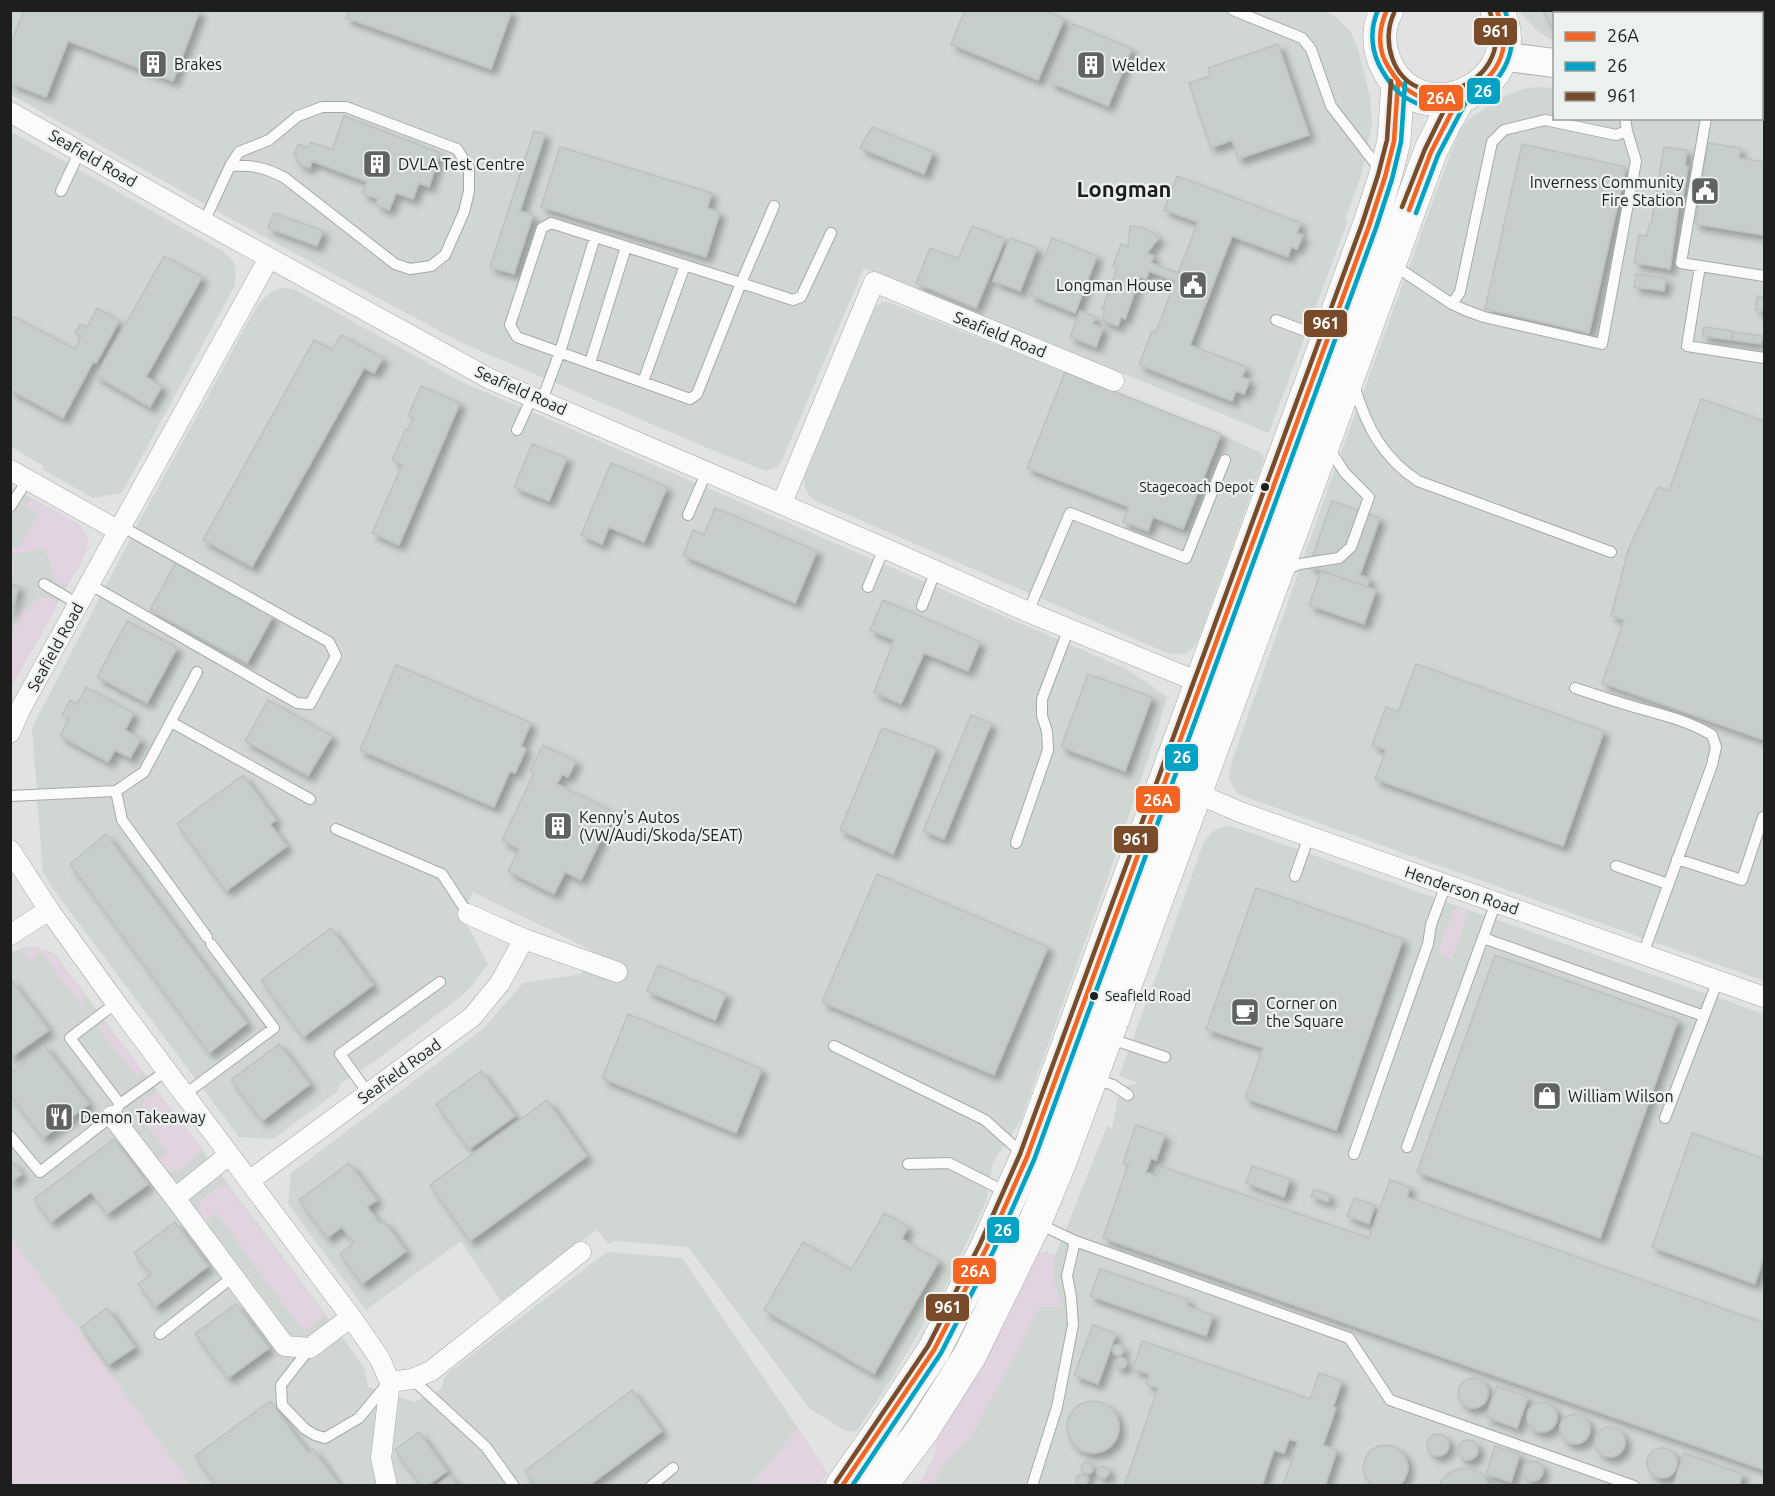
<svg xmlns="http://www.w3.org/2000/svg" width="1775" height="1496" font-family="Ubuntu,sans-serif">
  <defs>
    <filter id="shadow"><feDropShadow dx="5.5" dy="5.5" stdDeviation="3" flood-color="#0004"/></filter>
  </defs>
  <rect width="100%" height="100%" fill="#e0e3e1"/>
  <!-- built -->
  <path fill="#d0d7d2" d="M1325,10L1339,20L1350,31L1357,46L1370,97L1372,124L1361,176L1345,219L1348,220L1269,433L864,268L783,458L777,467L766,471L705,447L460,342L233,220L11,95V11Z
    M1519,11H1641L1640,14H1554V41L1536,30Z
    M1538,87L1554,88V118H1762V111H1764V981L1245,797L1237,793L1232,785L1229,777L1232,761L1331,480L1458,133L1469,119L1508,94L1527,88Z
    M10,131L223,251L233,261L236,269L235,285L122,493L93,498L42,469L44,466L11,447Z
    M287,288L296,290L462,382L1124,668L1145,681L1167,697L1153,744L1107,880L1021,1120L993,1162L986,1202L945,1287L894,1375L856,1432L844,1430L810,1409L688,1247L616,1241L609,1244L597,1230L501,1301L461,1241L366,1310L288,1204L291,1173L483,1029L523,983L582,974L591,950L473,892L462,915L488,964L474,983L463,995L371,1064L341,1083L337,1092L273,1139L239,1137L56,893L43,872L32,728L140,520L258,304L271,292L278,289Z
    M882,302H888L1065,372L1221,434L1263,454L1264,459L1198,640L1193,648L1186,653L1178,654L1167,653L814,500L809,495L805,488L804,479L806,471L873,308Z
    M11,487L79,524L87,536L88,544L86,552L11,687Z
    M1227,826L1234,827L1469,910L1764,1014V1485L932,1486L1057,1251L1107,1126L1112,1128L1118,1097L1127,1086L1139,1083L1119,1076L1157,974L1204,841L1215,830Z
    M35,947L51,952L58,958L338,1331L364,1368L368,1387L415,1402L441,1389L444,1378L450,1371L607,1252L682,1258L798,1428L751,1485H191L11,1237L10,953L23,948Z"/>
  <!-- green -->
  <path fill="#e1d3df" d="M31,500L36,501C53,510 95,525 86,550C83,562 74,573 68,584L56,583L45,548L11,555L15,572L11,584V548L20,546L38,514L25,506Z
    M43,597L50,598L55,601L56,608L11,687V639L20,608L29,611L35,600Z
    M1458,907L1469,910L1452,960L1437,954L1453,911Z
    M29,946C56,948 70,976 85,995L83,1008L41,952L29,961L22,950Z
    M107,1024L143,1071L138,1078L97,1027Z
    M158,1092L201,1147C193,1165 170,1183 156,1162L168,1152L139,1115L145,1098Z
    M222,1185L229,1188L324,1314L321,1319L303,1331L216,1213L201,1223L198,1214L200,1201Z
    M11,1237L191,1485H11Z
    M1046,1251L1055,1256L1053,1279L1063,1307H1041L1036,1312L1019,1348L970,1439L945,1462L932,1485L918,1486L935,1455L936,1439L1001,1331L1037,1257L1039,1253Z
    M798,1428L828,1474L819,1485H751Z"/>
  <!-- building -->
  <path fill="#c6cec9" stroke="#bfc1c0" stroke-width="1.5" filter="url(#shadow)" d="M24,10H200L173,81L68,41L46,97L10,83V46Z
    M349,10H512L491,69L346,18Z
    M965,10H1045L1064,19L1038,80L951,44Z
    M1542,10H1571L1573,14H1554V28L1553,29Z
    M1073,24L1132,49L1108,106L1049,82Z
    M1278,44L1309,135L1238,159L1232,140L1211,148L1189,83L1210,76L1208,68Z
    M344,116L440,153L429,187L419,183L413,199L396,193L389,210L376,205L378,199L362,193L367,182L312,161L310,168L303,166L296,160L297,156L294,155L298,144L309,148L311,142L332,150Z
    M872,127L933,152L924,174L860,148Z
    M534,131L545,134L520,211L533,215L514,274L490,267Z
    M1708,143L1740,148L1739,158L1764,162V235L1695,224Z
    M1522,144L1626,167L1589,333L1485,309Z
    M560,147L712,193L707,208L720,212L706,257L541,207Z
    M1664,147L1687,150L1685,166H1688L1683,197L1680,196L1670,269L1634,263L1639,235L1647,236L1649,224H1651Z
    M1177,176L1301,223L1297,233L1303,235L1297,249L1291,247L1288,257L1232,236L1211,290L1190,345L1246,367L1242,377L1250,380L1244,394L1236,391L1232,401L1139,365L1152,331L1156,332L1175,281L1149,271L1146,279L1140,277L1125,319L1121,317L1118,326L1102,320L1105,310L1102,309L1117,268L1113,266L1121,244L1128,247L1130,226L1141,227L1150,231L1159,238L1147,253L1154,256L1151,263L1178,273L1198,222L1164,210Z
    M274,213L323,231L317,246L268,228Z
    M972,226L1005,239L976,308L916,283L930,248L958,259Z
    M1010,238L1037,248L1020,291L993,281Z
    M1052,238L1097,256L1075,313L1030,295Z
    M164,256L202,277L146,377L162,386L150,407L96,376Z
    M1636,274L1666,278L1664,291L1634,287Z
    M1757,296L1764,297V311L1755,310Z
    M97,308L119,321L96,363L93,362L63,418L10,390V315L75,349L81,336L75,333L80,324L87,327Z
    M1080,311L1096,317L1093,324L1103,328L1096,347L1070,337Z
    M1704,327L1732,331L1731,340L1702,336Z
    M1734,332L1762,336L1761,344L1733,340Z
    M341,335L383,358L374,373L364,368L252,567L203,540L314,340L332,350Z
    M1065,372L1221,434L1183,529L1153,517L1148,531L1123,522L1129,507L1027,468Z
    M421,386L460,403L399,545L372,533L402,465L392,460L406,429L408,430L413,418L408,416Z
    M1701,399L1764,421V740L1602,683L1624,620L1611,616L1628,550L1658,487L1669,491Z
    M532,444L567,458L549,501L514,487Z
    M611,463L667,487L644,542L609,527L602,544L581,535Z
    M1332,501L1380,518L1360,575L1370,579L1367,587L1309,566Z
    M715,508L817,551L795,603L683,555L693,530L704,535Z
    M176,562L273,616L247,663L150,610Z
    M1321,571L1376,590L1364,624L1309,605Z
    M10,584L19,586L10,616Z
    M883,600L980,642L968,671L924,653L901,704L874,692L894,640L870,630Z
    M127,621L177,648L147,703L97,677Z
    M1416,664L1604,731L1563,846L1375,779L1386,750L1372,745L1386,707L1398,712Z
    M396,665L531,723L521,746L526,749L515,773L510,771L494,807L360,750Z
    M1088,674L1152,697L1125,771L1061,747Z
    M86,687L134,713L125,730L141,739L130,758L115,750L108,762L60,736L69,719L62,715L70,700L77,704Z
    M268,700L332,736L308,776L245,741Z
    M971,715L991,724L944,839L923,831Z
    M882,728L936,748L893,854L840,830Z
    M543,745L576,761L568,777L562,774L557,784L614,812L581,880L565,872L554,894L508,871L519,849L502,840L534,773L530,771Z
    M243,775L276,820L270,824L287,846L226,891L177,824Z
    M106,834L247,1023L209,1053L70,864Z
    M877,874L1048,947L994,1075L822,1002Z
    M1256,888L1403,939L1336,1130L1245,1098L1263,1048L1206,1029Z
    M331,928L373,985L303,1037L261,980Z
    M1495,955L1678,1020L1600,1238L1417,1172Z
    M658,965L726,994L715,1020L647,991Z
    M10,981H12L49,1030L10,1058Z
    M628,1014L762,1069L736,1133L602,1078Z
    M279,1044L310,1084L262,1121L231,1080Z
    M45,1046L89,1104L43,1138L10,1095V1073Z
    M481,1071L515,1116L469,1149L436,1104Z
    M547,1100L587,1156L470,1241L430,1185Z
    M1136,1125L1165,1135L1156,1160L1151,1158L1146,1172L1157,1176L1160,1166L1369,1238L1390,1180L1410,1187L1407,1197L1764,1323V1470L1103,1238L1128,1165L1123,1163Z
    M1692,1133L1764,1159V1256L1755,1284L1652,1247Z
    M114,1139L148,1184L107,1214L91,1192L51,1222L34,1199Z
    M10,1159L22,1174L10,1182Z
    M349,1163L377,1200L367,1207L380,1223L384,1221L406,1251L362,1284L340,1254L354,1243L342,1227L327,1238L299,1200Z
    M1252,1166L1290,1179L1284,1197L1246,1183Z
    M1314,1189L1330,1195L1328,1202L1311,1196Z
    M1354,1198L1375,1205L1369,1224L1347,1216Z
    M884,1213L908,1227L902,1239L939,1261L874,1374L764,1310L803,1242L851,1270Z
    M175,1222L208,1266L155,1307L138,1284L151,1274L134,1253Z
    M1100,1269L1189,1300L1187,1306L1213,1315L1206,1336L1090,1296Z
    M236,1304L269,1348L228,1378L195,1334Z
    M107,1308L135,1347L108,1365L81,1327Z
    M1093,1325L1116,1334L1098,1384L1074,1375Z
    M1142,1341L1310,1399L1319,1373L1342,1381L1333,1407L1336,1408L1323,1445L1337,1450L1325,1486H1283L1298,1442L1289,1439L1284,1453L1274,1450L1262,1486H1124L1158,1388L1146,1384L1149,1374L1133,1369Z
    M1112.5 1350a5.5 5.5 0 1 1 11 0a5.5 5.5 0 1 1-11 0Z
    M1115.5 1363a5.5 5.5 0 1 1 11 0a5.5 5.5 0 1 1-11 0Z
    M1458 1393a15 15 0 1 1 30 0a15 15 0 1 1-30 0Z
    M1497,1386L1528,1397L1517,1428L1486,1417Z
    M632,1390L662,1431L588,1486H536L525,1471Z
    M270,1401L308,1453L313,1449L340,1486H217L195,1456Z
    M1067 1427a26 26 0 1 1 52 0a26 26 0 1 1-52 0Z
    M1527 1417a15 15 0 1 1 30 0a15 15 0 1 1-30 0Z
    M1560 1429a15 15 0 1 1 30 0a15 15 0 1 1-30 0Z
    M1595 1442a15 15 0 1 1 30 0a15 15 0 1 1-30 0Z
    M419,1432L447,1471L427,1486H421L395,1450Z
    M1427 1445a11 11 0 1 1 22 0a11 11 0 1 1-22 0Z
    M1458 1450a10 10 0 1 1 20 0a10 10 0 1 1-20 0Z
    M1387,1445L1396,1447L1403,1453L1407,1461L1408,1471L1404,1480L1399,1486H1373L1365,1477L1363,1468L1365,1459L1370,1451L1378,1446Z
    M1495,1446L1520,1454L1511,1482L1486,1474Z
    M1647 1463a15 15 0 1 1 30 0a15 15 0 1 1-30 0Z
    M1684,1453L1743,1474L1739,1486H1673Z
    M1523 1471a10 10 0 1 1 20 0a10 10 0 1 1-20 0Z
    M1081 1468a6 6 0 1 1 12 0a6 6 0 1 1-12 0Z
    M1097 1472a6 6 0 1 1 12 0a6 6 0 1 1-12 0Z
    M1460,1468L1471,1469L1481,1473L1490,1486H1440L1441,1481L1449,1473Z
    M1076 1480a6 6 0 1 1 12 0a6 6 0 1 1-12 0Z
    M450,1475L458,1486H436Z"/>
  <g fill="none" stroke-linecap="round" stroke-linejoin="round">
    <!-- lane casing -->
    <g stroke="#a7a9a8" stroke-width="12">
      <path id="lane" d="M1233,10L1302,38L1311,49L1331,106L1381,171
        M1639,10L1644,14
        M1655,14L1656,10
        M1706,118L1681,263L1764,276
        M61,191L80,151
        M774,206L741,283L551,223L542,228L510,325L517,337L690,399L697,394L741,283L793,300L801,297L831,233
        M204,222L230,166L239,152L269,140L298,116L322,107H346L457,149L469,168V191L464,212L445,255L431,266L410,269L395,264L285,178C264,167 253,165 230,166
        M1391,266L1401,270L1452,304L1460,292L1492,142L1504,130L1545,120L1616,135L1627,131L1625,118
        M1700,266L1687,346L1764,358
        M1452,304L1465,310L1484,317L1602,344L1636,161L1627,131
        M1276,320L1324,338
        M590,363L626,247
        M643,382L685,265
        M1354,385C1366,426 1382,457 1418,481L1611,552
        M542,400L560,352L595,237
        M517,430L532,397
        M10,507L28,479
        M688,515L707,471
        M1283,571L1300,564L1339,558L1351,547L1369,497L1345,473L1328,447
        M44,584L78,604
        M89,584L297,703L310,704L336,656L329,642L121,526
        M868,587L884,548
        M922,606L936,570
        M1028,612L1070,513L1186,558L1225,460
        M1575,688C1596,695 1617,702 1638,708C1663,715 1689,721 1712,735L1716,747L1712,765L1643,954
        M171,722L310,799
        M116,791L122,820L207,937
        M10,796L116,791L144,772L197,672
        M336,829L442,874L468,914
        M1016,843L1048,750L1047,731L1042,716V699L1069,628
        M1677,859L1742,880L1763,817
        M1616,866L1668,884
        M1295,876L1309,836
        M1483,938L1704,1016
        M116,1003L70,1038L120,1104
        M1108,1038L1165,1057
        M834,1046L985,1120L1024,1155
        M1093,1078L1113,1085L1128,1095
        M368,1093L340,1054L440,982
        M184,1095L274,1028L211,944
        M1665,1118L1718,980
        M10,1136L40,1172L112,1116L120,1104L166,1071
        M1407,1147L1496,902
        M1354,1154L1428,944L1431,925L1446,884
        M908,1164L949,1163L998,1188L1007,1195
        M1037,1223L1075,1241L1349,1338L1390,1400L1634,1486
        M160,1334L234,1276
        M310,1348L281,1385L282,1405L305,1429L315,1435L325,1438L359,1418L387,1384
        M412,1379L486,1447L514,1486
        M651,1486L673,1468
        M1032,1486L1057,1407L1073,1325L1071,1297L1067,1276L1075,1241"/>
    </g>
    <!-- street casing -->
    <g stroke="#a7a9a8" stroke-width="21">
      <path id="street" d="M10,112L204,222L490,379L884,548L1028,612L1201,683
        M10,470L119,531
        M782,503L874,282L1114,381
        M10,733L21,708L269,258
        M1189,787L1196,793L1240,812L1764,997
        M10,850L49,910L116,1003L351,1317L380,1359L390,1382L381,1458L387,1486
        M468,914L524,939L617,972
        M10,935L49,910
        M112,1116L175,1198L285,1346L310,1348L351,1317
        M249,1181L472,1017L500,983L524,939
        M175,1198L229,1155
        M390,1382L412,1379L431,1371L581,1252"/>
    </g>
    <!-- secondary casing -->
    <g stroke="#a7a9a8" stroke-width="30">
      <path id="secondary" d="M1501,56L1554,63
        M1762,95L1764,96"/>
    </g>
    <!-- highway casing -->
    <g stroke="#a7a9a8" stroke-width="34">
      <path id="highway" d="M1387,10C1378,26 1378,44 1384,60C1415,140 1535,86 1497,10
        M842,1486L880,1432L934,1350L987,1247L1027,1157L1369,226L1385,177L1394,141L1398,82
        M880,1486L922,1431L970,1355L1035,1222L1059,1164L1106,1037L1431,150L1445,122L1459,98"/>
    </g>
    <!-- lane -->
    <use href="#lane" stroke="#fafbfa" stroke-width="10"/>
    <!-- street -->
    <use href="#street" stroke="#fafbfa" stroke-width="20"/>
    <!-- secondary -->
    <use href="#secondary" stroke="#fafbfa" stroke-width="28"/>
    <!-- highway -->
    <use href="#highway" stroke="#fafbfa" stroke-width="33"/>
    <!-- bus-1 casing -->
    <g stroke="#ecf1ee" stroke-width="9">
      <path id="bus-1" d="M1387,10C1378,29 1377,50 1389,68C1397,81 1404,89 1418,96C1423,97 1428,98 1432,98C1467,102 1505,75 1504,37C1504,29 1499,19 1497,10
        M1409,210L1431,152L1459,98
        M842,1486L934,1350L987,1247L1027,1157L1369,226L1385,177L1394,141L1398,82"/>
    </g>
    <!-- bus-2 casing -->
    <g stroke="#ecf1ee" stroke-width="9">
      <path id="bus-2" d="M1378,10C1369,31 1371,53 1383,72C1392,87 1400,96 1416,103C1420,105 1425,105 1430,105C1470,110 1512,81 1512,37C1512,29 1507,19 1505,10
        M1416,213L1438,155L1466,102
        M852,1486L941,1353L994,1250L1034,1160L1376,228L1392,179L1401,142L1405,83"/>
    </g>
    <!-- bus-3 casing -->
    <g stroke="#ecf1ee" stroke-width="9">
      <path id="bus-3" d="M1394,13C1381,40 1392,80 1423,89C1457,99 1495,74 1496,39C1497,30 1492,20 1490,12
        M1402,207L1425,149L1452,94
        M836,1482L928,1346L980,1244L1020,1154L1362,224L1378,175L1387,140L1391,81"/>
    </g>
    <!-- bus-1 -->
    <use href="#bus-1" stroke="#f26522" stroke-width="4.5"/>
    <!-- bus-2 -->
    <use href="#bus-2" stroke="#01a2c5" stroke-width="4.5"/>
    <!-- bus-3 -->
    <use href="#bus-3" stroke="#7a4b2a" stroke-width="4.5"/>
  </g>
  <!-- icons -->
  <defs>
    <g id="building-square" transform="scale(1.5)"><rect x="-9" y="-9" width="18" height="18" rx="4" fill="#616362" stroke="#ecf1ee"/><path d="M-4-6H4V6H1V3H-1V6H-4ZM-2.5-4.3h1.7v1.8h-1.7ZM.8-4.3h1.7v1.8H.8ZM-2.5-1h1.7V.8h-1.7ZM.8-1h1.7V.8H.8Z" fill="#fff"/></g>
    <g id="civic-square" transform="scale(1.5)"><rect x="-9" y="-9" width="18" height="18" rx="4" fill="#616362" stroke="#ecf1ee"/><path d="M-.6-6.5H3V-4.5H.6V-3L4-1V1h2V6H-6V1h2V-1L-.6-3ZM-1.2 2.5V6h2.4V2.5Z" fill="#fff"/></g>
    <g id="cafe-square" transform="scale(1.5)"><rect x="-9" y="-9" width="18" height="18" rx="4" fill="#616362" stroke="#ecf1ee"/><path d="M-5.5-4.5H6V0H3Q3 3.5 0 3.5H-2.5Q-5.5 3.5-5.5 0ZM3-3.2v2h1.7v-2ZM-6 4.5H4V6H-6Z" fill="#fff"/></g>
    <g id="shop-square" transform="scale(1.5)"><rect x="-9" y="-9" width="18" height="18" rx="4" fill="#616362" stroke="#ecf1ee"/><path d="M-5-2.5h2.3a2.7 3.5 0 0 1 5.4 0H5L5.5 6h-11ZM-1.5-2.5h3a1.5 2.3 0 0 0-3 0Z" fill="#fff"/></g>
    <g id="restaurant-square" transform="scale(1.5)"><rect x="-9" y="-9" width="18" height="18" rx="4" fill="#616362" stroke="#ecf1ee"/><path d="M-5-6h1v4h1v-4h1v4h1v-4h1v5L-1.5 .5V6h-2V.5L-5-1ZM5-6V6H3V1.5H1.5Q1.5-4 5-6Z" fill="#fff"/></g>
  </defs>
  <g fill-rule="evenodd">
    <use href="#building-square" x="153" y="64"/>
    <use href="#building-square" x="1091" y="65"/>
    <use href="#building-square" x="377" y="164"/>
    <use href="#civic-square" x="1705" y="191"/>
    <use href="#civic-square" x="1193" y="285"/>
    <use href="#building-square" x="558" y="826"/>
    <use href="#cafe-square" x="1245" y="1012"/>
    <use href="#shop-square" x="1547" y="1096"/>
    <use href="#restaurant-square" x="59" y="1117"/>
  </g>
  <!-- markers -->
  <g fill="#1d1e1d" stroke="#ecf1ee" stroke-width="2">
    <circle cx="1265" cy="487" r="5"/>
    <circle cx="1094" cy="996" r="5"/>
  </g>
  <g text-anchor="middle" dominant-baseline="central" stroke-width="4.5" stroke-linejoin="round" paint-order="stroke">
    <!-- bus labels -->
    <g font-size="14" fill="#1d1e1d" stroke="#ecf1ee" text-anchor="end">
      <text x="1254" y="487">Stagecoach Depot</text>
      <text x="1105" y="996" text-anchor="start">Seafield Road</text>
    </g>
    <!-- poi labels -->
    <g font-size="16" fill="#1d1e1d" stroke="#ecf1ee" text-anchor="start">
      <text x="174" y="64">Brakes</text>
      <text x="1112" y="65">Weldex</text>
      <text x="398" y="164">DVLA Test Centre</text>
      <text x="1684" y="182" text-anchor="end">Inverness Community<tspan x="1684" dy="18">Fire Station</tspan></text>
      <text x="1172" y="285" text-anchor="end">Longman House</text>
      <text x="579" y="817">Kenny's Autos<tspan x="579" dy="18">(VW/Audi/Skoda/SEAT)</tspan></text>
      <text x="1266" y="1003">Corner on<tspan x="1266" dy="18">the Square</tspan></text>
      <text x="1568" y="1096">William Wilson</text>
      <text x="80" y="1117">Demon Takeaway</text>
    </g>
    <!-- street labels -->
    <g font-size="16" fill="#1d1e1d" stroke="#ecf1ee">
      <text transform="translate(93 158) rotate(30)">Seafield Road</text>
      <text transform="translate(1000 334) rotate(22)">Seafield Road</text>
      <text transform="translate(521 390) rotate(24)">Seafield Road</text>
      <text transform="translate(55 647) rotate(-61)">Seafield Road</text>
      <text transform="translate(1462 890) rotate(19)">Henderson Road</text>
      <text transform="translate(399 1071) rotate(-36)">Seafield Road</text>
    </g>
    <!-- district labels -->
    <g font-size="22" font-weight="bold" fill="#1d1e1d" stroke="#ecf1ee">
      <text x="1124" y="188">Longman</text>
    </g>
  </g>
  <g stroke="#ecf1ee" stroke-width="2">
    <rect x="1473" y="17" width="45" height="29" rx="6" fill="#7a4b2a"/>
    <rect x="1466" y="77" width="35" height="28" rx="6" fill="#01a2c5"/>
    <rect x="1418" y="84" width="46" height="28" rx="6" fill="#f26522"/>
    <rect x="1303" y="309" width="45" height="29" rx="6" fill="#7a4b2a"/>
    <rect x="1164" y="743" width="35" height="29" rx="6" fill="#01a2c5"/>
    <rect x="1135" y="785" width="46" height="29" rx="6" fill="#f26522"/>
    <rect x="1113" y="825" width="46" height="29" rx="6" fill="#7a4b2a"/>
    <rect x="986" y="1216" width="34" height="28" rx="6" fill="#01a2c5"/>
    <rect x="952" y="1257" width="45" height="28" rx="6" fill="#f26522"/>
    <rect x="925" y="1293" width="45" height="29" rx="6" fill="#7a4b2a"/>
  </g>
  <g font-size="16" text-anchor="middle" font-weight="bold" fill="#fff">
    <text x="1496" y="37">961</text>
    <text x="1483" y="97">26</text>
    <text x="1441" y="104">26A</text>
    <text x="1326" y="329">961</text>
    <text x="1182" y="763">26</text>
    <text x="1158" y="806">26A</text>
    <text x="1136" y="845">961</text>
    <text x="1003" y="1236">26</text>
    <text x="975" y="1277">26A</text>
    <text x="948" y="1313">961</text>
  </g>
  <!-- border -->
  <rect width="1775" height="1496" fill="none" stroke="#1d1e1d" stroke-width="24"/>
  <!-- legend -->
  <rect x="1553" y="12" width="210" height="108" fill="#ecf1ee" stroke="#999d9a" stroke-width="1.5"/>
  <rect x="1565" y="32" width="30" height="9" fill="#f26522" stroke="#999d9a" stroke-width="1.5"/>
  <text x="1607" y="42" font-size="18" fill="#1d1e1d">26A</text>
  <rect x="1565" y="62" width="30" height="9" fill="#01a2c5" stroke="#999d9a" stroke-width="1.5"/>
  <text x="1607" y="72" font-size="18" fill="#1d1e1d">26</text>
  <rect x="1565" y="92" width="30" height="9" fill="#7a4b2a" stroke="#999d9a" stroke-width="1.5"/>
  <text x="1607" y="102" font-size="18" fill="#1d1e1d">961</text>
</svg>
